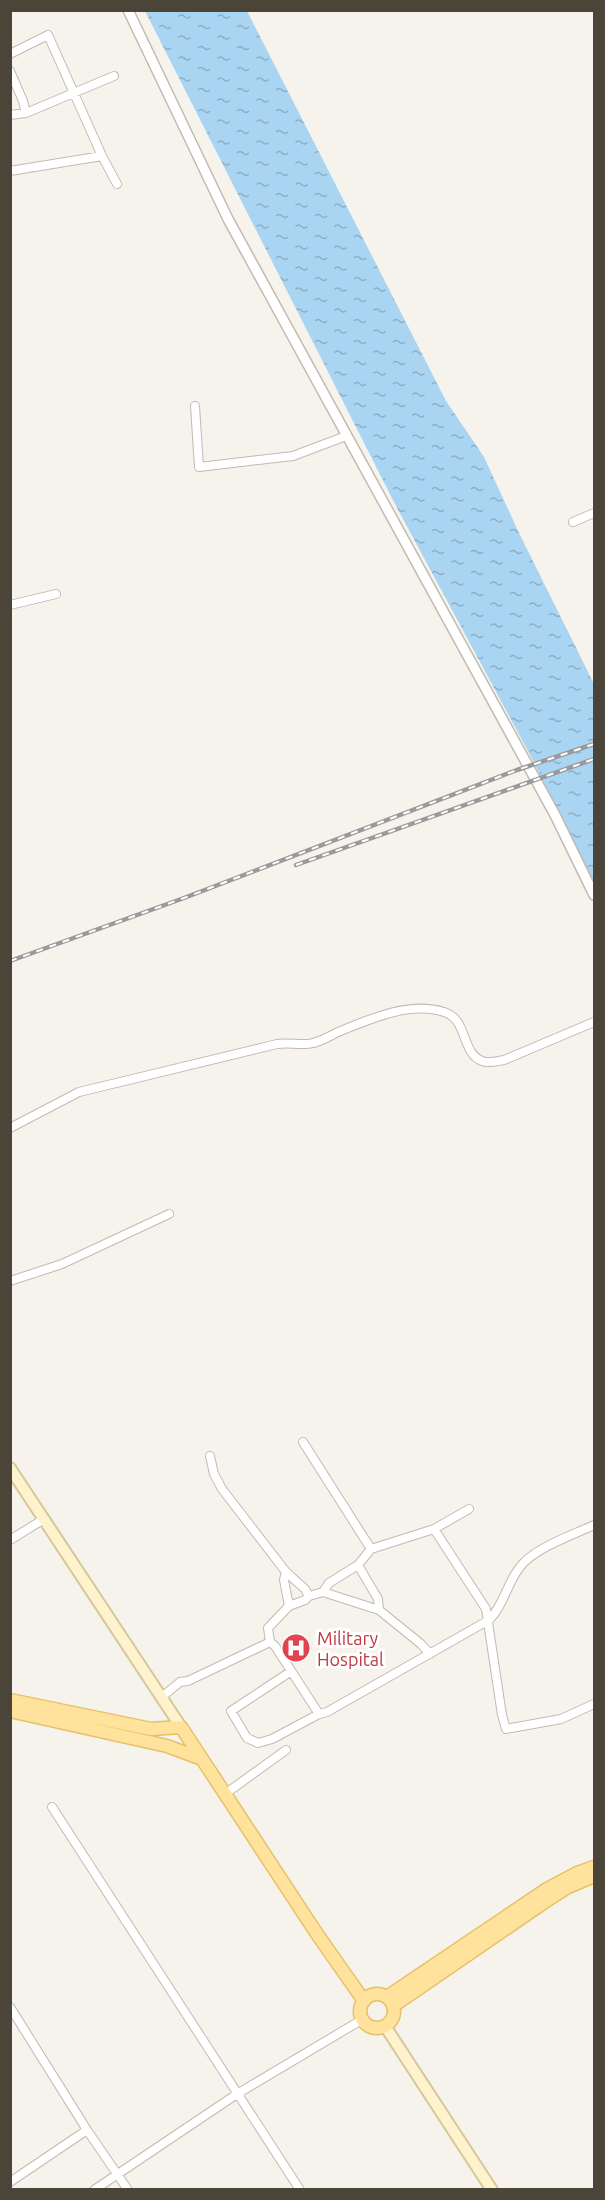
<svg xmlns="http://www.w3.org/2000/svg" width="605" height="2200" font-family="Ubuntu,sans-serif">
  <defs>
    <pattern id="water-ripples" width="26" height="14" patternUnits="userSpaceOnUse" patternTransform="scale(1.5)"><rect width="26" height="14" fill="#a9d4f2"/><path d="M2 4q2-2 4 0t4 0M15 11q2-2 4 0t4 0" fill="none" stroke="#8caec5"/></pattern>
  </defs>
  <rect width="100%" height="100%" fill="#f6f3ec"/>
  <!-- water -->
  <path fill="url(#water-ripples)" d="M145,11H247L446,401L484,457L519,533L594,684V883L529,753L396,506Z"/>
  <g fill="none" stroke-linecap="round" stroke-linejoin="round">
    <!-- minor casing -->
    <g stroke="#c2bbae" stroke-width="10">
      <path id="minor" d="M10,54L48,35L102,156L117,184
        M10,71L23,101L26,113
        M10,115L26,113L114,76
        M10,171L102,156
        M195,406L199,467L293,456L346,436
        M573,522L594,513
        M10,605L56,594
        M10,1128L79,1092L277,1044C289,1042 302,1046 313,1043C322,1041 330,1036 338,1032C370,1019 409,1001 444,1012C468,1019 461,1053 482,1061C488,1064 498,1061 504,1060L594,1022
        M10,1281L62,1264L169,1214
        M303,1442L371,1549
        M210,1456L214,1474L222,1489L286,1572L305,1589L309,1596
        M434,1529L486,1609L502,1715L506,1729L561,1719L594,1704
        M10,1540L44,1519
        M358,1565L378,1599L379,1610
        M286,1572L284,1580L289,1606
        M323,1592L329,1583L358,1565L371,1549L434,1529L469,1509
        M290,1672L231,1711L247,1738L258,1743L272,1739L319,1714L327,1712L489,1620C504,1605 507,1583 520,1567C534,1548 573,1535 594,1525
        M162,1697L180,1682L188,1681L270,1642
        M319,1714L275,1646L270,1642L268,1628L289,1606L305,1600L309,1596L323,1592L379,1610L421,1644L430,1654
        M225,1794L286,1750
        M52,1807L300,2190
        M10,2007L87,2130L128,2190
        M10,2182L87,2130
        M94,2190L237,2094L363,2019"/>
    </g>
    <!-- tertiary casing -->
    <g stroke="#c2bbae" stroke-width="12">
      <path id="tertiary" d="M128,10L228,219L555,815L594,895"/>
    </g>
    <!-- secondary casing -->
    <g stroke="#d6c79b" stroke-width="14">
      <path id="secondary" d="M10,1468L181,1727
        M385,2026L492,2190"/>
    </g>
    <!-- primary casing -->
    <g stroke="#e6c16a" stroke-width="15">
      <path id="primary" d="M10,1700L151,1729L181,1727L317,1934L364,2001
        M10,1711L167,1746L202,1759
        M360 2011a17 17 0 1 1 34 0a17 17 0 1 1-34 0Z
        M387,1997L547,1889L577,1873L594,1867
        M393,2006L546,1901L568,1887L594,1876"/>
    </g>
    <!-- minor -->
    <use href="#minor" stroke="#fff" stroke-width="8"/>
    <!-- tertiary -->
    <use href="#tertiary" stroke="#fff" stroke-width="9"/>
    <!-- secondary -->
    <use href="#secondary" stroke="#fff3cd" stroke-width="10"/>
    <!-- primary -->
    <use href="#primary" stroke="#ffe39c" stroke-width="12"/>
    <!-- rail casing -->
    <g stroke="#9a9a9a" stroke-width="4.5">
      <path id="rail" d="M296,865L594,759
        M10,961L184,898L517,770L594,744"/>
    </g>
    <!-- rail -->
    <use href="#rail" stroke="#fff" stroke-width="2" stroke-dasharray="7" stroke-linecap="butt"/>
  </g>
  <!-- icons -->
  <defs>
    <g id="hospital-disc" transform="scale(1.5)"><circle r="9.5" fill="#e0444e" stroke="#fff"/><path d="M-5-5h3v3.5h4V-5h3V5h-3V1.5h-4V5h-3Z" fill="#fff"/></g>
  </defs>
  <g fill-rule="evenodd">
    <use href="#hospital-disc" x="296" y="1648"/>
  </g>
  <g text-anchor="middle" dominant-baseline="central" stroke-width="6" stroke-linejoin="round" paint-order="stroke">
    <!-- health labels -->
    <g font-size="18" fill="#be3a42" stroke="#fff" text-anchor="start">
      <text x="317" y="1638">Military<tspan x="317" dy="21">Hospital</tspan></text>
    </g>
  </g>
  <!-- border -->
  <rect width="605" height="2200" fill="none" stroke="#4b4439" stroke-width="24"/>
</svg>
